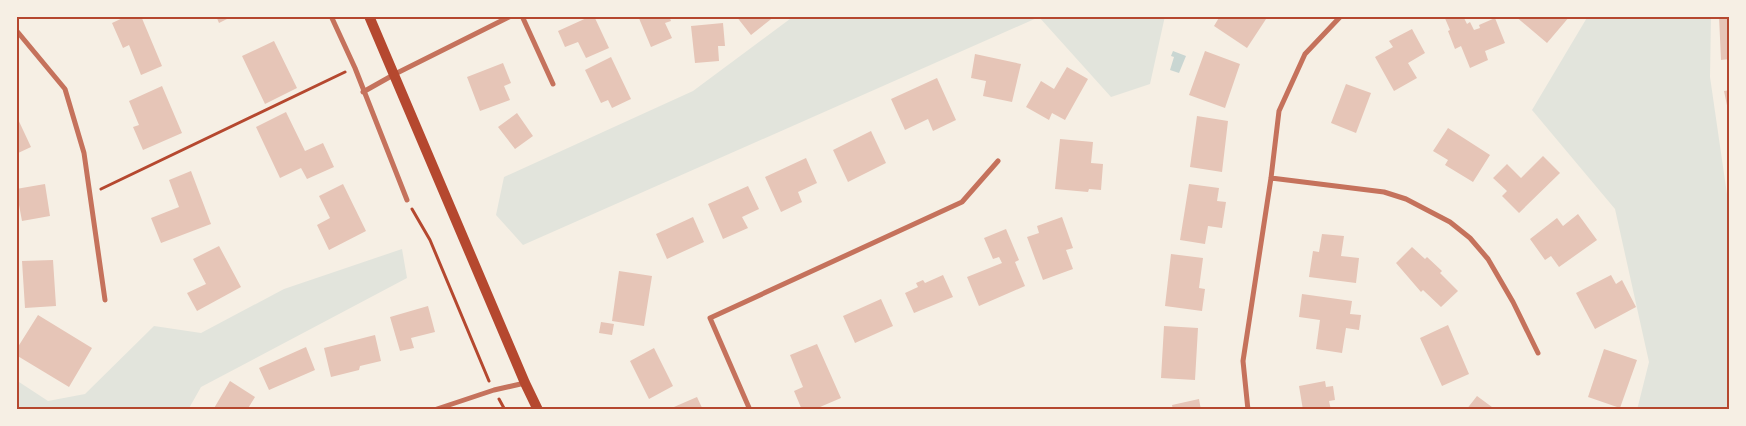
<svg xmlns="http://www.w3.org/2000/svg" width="1746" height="426" font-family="Helvetica,sans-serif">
  <rect width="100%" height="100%" fill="#f6efe4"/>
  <!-- green -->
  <path fill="#e2e4dc" d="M794,16H1165L1150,84L1111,97L1039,17L523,245L496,215L504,177L693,91Z
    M1588,16H1711L1710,77L1730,215V410H1637L1649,362L1615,209L1532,110Z
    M402,249L407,278L201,387L188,410H16V380L48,401L85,394L154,326L201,333L284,289Z"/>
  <!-- water -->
  <path fill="#c9d6d2" d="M1173,51L1186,56L1179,73L1170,70L1174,57L1171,56Z"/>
  <!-- building -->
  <path fill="#e6c5b7" d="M127,16H141L162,66L141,75L129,45L123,48L112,23Z
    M216,16H233L219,23Z
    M591,16H594L609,48L586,58L578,42L565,47L558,31Z
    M638,16H669L671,21L665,23L672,38L651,47Z
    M736,16H775L751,35Z
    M1220,16H1268L1247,48L1214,26Z
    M1444,16H1463L1467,24L1470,22L1474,30L1480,28L1479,25L1495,18L1505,43L1485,51L1488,60L1470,68L1461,46L1455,49L1448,31L1450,30Z
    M1515,16H1570L1547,43Z
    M1719,16H1730V59L1721,60Z
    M723,23L725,46H718L719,61L695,63L691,26Z
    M1412,29L1425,53L1408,63L1417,78L1394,91L1375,57L1393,47L1389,41Z
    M274,41L297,88L265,104L242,56Z
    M1205,51L1240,64L1225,108L1189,95Z
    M975,54L1021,64L1012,102L983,96L986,81L971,78Z
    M611,57L631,99L612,108L608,100L601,103L585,70Z
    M503,63L511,83L504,86L510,100L480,111L467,77Z
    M1067,67L1088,79L1065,120L1052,113L1049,120L1026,107L1041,81L1054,89Z
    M937,78L956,120L933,131L928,119L905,130L891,99Z
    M1346,84L1371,93L1356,133L1331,123Z
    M162,86L182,133L143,150L133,127L139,125L129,101Z
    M1730,90V115H1729L1724,91Z
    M286,112L305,151L323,143L334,167L307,179L301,168L280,178L256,127Z
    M517,113L533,136L515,149L498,127Z
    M16,115L31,147L16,154Z
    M1197,116L1228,121L1222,172L1190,167Z
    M1448,128L1490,155L1473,182L1445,165L1448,160L1433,151Z
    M871,131L886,163L848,182L833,150Z
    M1060,139L1093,142L1091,163L1103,164L1101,190L1089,189L1088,192L1055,189Z
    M1543,156L1560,173L1519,213L1502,196L1507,191L1493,178L1507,164L1521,178Z
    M806,158L817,183L798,192L802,202L781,212L765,177Z
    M191,171L211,224L161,243L151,218L179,207L169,180Z
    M45,184L50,216L22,221L16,189Z
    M343,184L366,231L329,250L317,225L330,218L319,196Z
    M1189,184L1219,188L1217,201L1226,202L1222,228L1208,226L1205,244L1180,240Z
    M748,186L759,209L742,217L748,228L723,239L708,204Z
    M1578,214L1597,240L1559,267L1551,256L1545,260L1530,239L1557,218L1563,226Z
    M693,217L704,242L667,259L656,234Z
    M1062,217L1073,248L1066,250L1073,269L1043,280L1027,237L1039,233L1037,226Z
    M1006,229L1019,260L1015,262L1025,286L979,306L967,277L1002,263L999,257L993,259L984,238Z
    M1322,234L1344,236L1341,256L1359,258L1356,283L1309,277L1313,251L1319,252Z
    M219,246L241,287L197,311L187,293L206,284L193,259Z
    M1412,247L1425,259L1427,257L1442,271L1440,273L1458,291L1441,307L1423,290L1421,292L1396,263Z
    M1171,254L1203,258L1199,288L1205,289L1202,311L1165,306Z
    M53,260L56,306L25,308L22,261Z
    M619,271L652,276L644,326L612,321Z
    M943,275L953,297L914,313L905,293L918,287L916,283L923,280L925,283Z
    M1611,275L1616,284L1622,280L1636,307L1595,329L1576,293Z
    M1302,294L1352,301L1350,314L1361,315L1359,330L1346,328L1342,353L1316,349L1320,320L1299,317Z
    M881,299L893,326L855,343L843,316Z
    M428,306L435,332L411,338L414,348L400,351L390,317Z
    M38,315L92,348L69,387L16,355V350Z
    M601,322L614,324L612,335L599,333Z
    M1448,325L1469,374L1442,386L1420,338Z
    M1164,326L1198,328L1195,380L1161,378Z
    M375,335L381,361L360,366L359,370L331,377L324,348Z
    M817,344L841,398L813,410H802L794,391L803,387L790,355Z
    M306,347L315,370L269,390L259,368Z
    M654,348L673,386L649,399L630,361Z
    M1604,349L1637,360L1620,408L1588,397Z
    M230,381L255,397L247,410H213Z
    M1325,381L1326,387L1333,386L1335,400L1329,401L1331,410H1303L1299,386Z
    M1477,396L1496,410H1466Z
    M697,397L703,410H667Z
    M1199,399L1201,410H1173L1172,405Z"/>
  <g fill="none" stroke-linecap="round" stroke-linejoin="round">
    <!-- path -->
    <path stroke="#b5482f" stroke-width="3" d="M101,189L345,72
      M412,209L430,240L489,381
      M499,399L505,410"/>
    <!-- minor -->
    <path stroke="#c5725c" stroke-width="5" d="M331,16L355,68L407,200
      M522,16L553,84
      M16,30L65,89L84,153L105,300
      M363,92L395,74L511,16
      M1271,178L1384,192L1406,199L1450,222L1470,238L1488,259L1513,302L1538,353
      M434,410L494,390L525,383
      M750,410L710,318L962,202L998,161
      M1248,410L1243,361L1271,178L1279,111L1305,54L1341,16"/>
    <!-- secondary -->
    <path stroke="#b5482f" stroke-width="10" d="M369,16L525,383L538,410"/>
  </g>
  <!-- border -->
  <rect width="1746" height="426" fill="none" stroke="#f6efe4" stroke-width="35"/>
  <rect x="18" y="18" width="1710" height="390" fill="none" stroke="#b5482f" stroke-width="2"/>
</svg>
